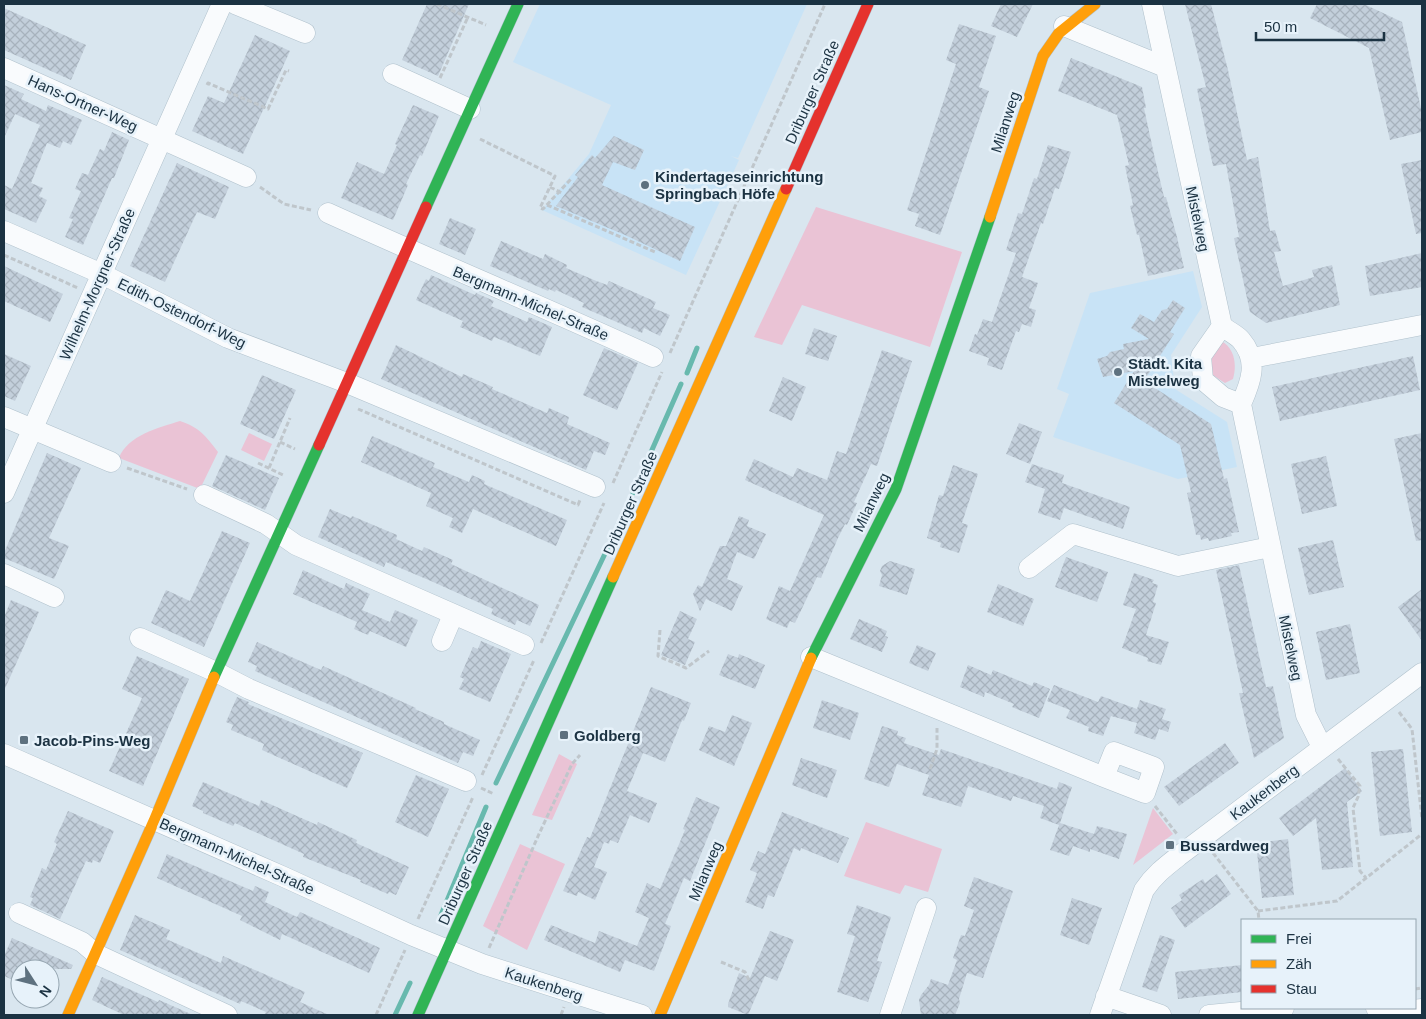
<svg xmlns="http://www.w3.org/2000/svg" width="1426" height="1019" font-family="Arial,sans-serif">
  <defs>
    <pattern id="building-cross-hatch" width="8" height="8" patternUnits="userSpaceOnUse" patternTransform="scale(1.25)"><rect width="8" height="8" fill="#c3cfdb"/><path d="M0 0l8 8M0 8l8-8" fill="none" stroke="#a7b2bd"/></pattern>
  </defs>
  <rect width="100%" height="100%" fill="#d9e6ef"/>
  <!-- built -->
  <path fill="#c8e3f6" d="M540,4H807L738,158L731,156L739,160L686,275L542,210L589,154L611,105L513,62Z
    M1193,271L1202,307L1171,355L1175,389L1227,422L1237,467L1178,479L1053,437L1069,394L1057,389L1090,293Z"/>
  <!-- green -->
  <path fill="#eac3d5" d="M816,207L962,252L930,347L802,305L782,345L754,337Z
    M1221,341C1235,348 1237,365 1233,379L1225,383L1208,372L1206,360Z
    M180,421C199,427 206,436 218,452L200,489L119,458C128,435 158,428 180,421Z
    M249,433L272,444L264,461L241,450Z
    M559,754L577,764L552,820L532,815Z
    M1153,808L1173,834L1133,865Z
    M866,822L942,849L928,892L905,885L900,894L844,876Z
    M520,844L565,864L527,950L483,926Z"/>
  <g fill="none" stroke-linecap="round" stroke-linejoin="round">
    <!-- stream -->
    <path stroke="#68b9ae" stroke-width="5" d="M687,373L697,348
      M633,493L681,384
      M496,783L621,520
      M441,915L486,807
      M395,1015L410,983"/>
  </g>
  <!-- building -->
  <path fill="url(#building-cross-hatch)" d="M427,4H469L438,76L402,60Z
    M1001,4H1033L1017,37L991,26Z
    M1185,4H1211L1228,70L1247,160L1258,157L1270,231L1275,230L1281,251L1274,252L1283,286L1314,277L1312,270L1332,265L1340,305L1266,323L1250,312L1234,238L1239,237L1226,164L1213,166L1197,89L1206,87Z
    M1317,4H1364L1402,22L1422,113V132L1390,140L1369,48L1310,18Z
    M4,8L86,45L71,80L4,50Z
    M959,24L996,36L979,87L989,91L940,235L915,226L919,214L907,210L956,64L946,60Z
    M255,35L290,51L243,154L192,131L208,96L224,103Z
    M1071,58L1142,87L1146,108H1144L1155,159L1164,197H1166L1177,237L1184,268L1148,276L1139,235H1137L1130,206L1133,205L1125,166L1129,165L1117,115L1058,91Z
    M4,85L24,94L21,99L46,111L48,105L82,120L71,145L63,141L60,148L47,143L31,183L43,188L39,196L47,200L36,223L4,209V185L12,189L40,125L15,114L4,138Z
    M413,105L439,116L422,156L420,155L406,184L408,185L393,220L341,198L357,162L384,174L397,145L395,144Z
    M112,132L129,140L114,178H112L83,245L65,237L73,219L69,218L81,191L75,189L82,173L88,175L100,149L104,151Z
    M614,136L644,150L635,170L613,162L602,185L695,227L680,261L625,235L556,206L578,177L575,175L592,155L595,158Z
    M1048,145L1071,152L1059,189L1055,188L1043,224L1041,223L1022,277L1038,283L1029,308L1036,310L1031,327L1022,324L1019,332L1016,331L1002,370L987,365L989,358L969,351L975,334L977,335L983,319L992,322L1016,253L1006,250L1018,213L1022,214L1034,178L1037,179Z
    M1422,160V233L1416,234L1401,164Z
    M177,163L229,187L215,219L197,212L165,282L130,266Z
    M450,218L476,229L465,255L439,244Z
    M501,241L543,259L545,254L567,265L566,268L594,280L607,285L609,281L656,302L653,308L670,315L660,336L644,328L642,333L582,307L584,303L556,290L555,292L549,289L548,291L490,266Z
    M1422,253V287L1370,296L1365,266Z
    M4,266L63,294L50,322L4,301Z
    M431,275L475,295L476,293L494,301L491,306L527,322L529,317L552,327L540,356L494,337L492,341L460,327L463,321L416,300L426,279L429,281Z
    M1173,300L1185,308L1170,332L1174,334L1144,381L1211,424L1224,479L1227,478L1239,532L1231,533L1232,536L1209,541L1208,538L1201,540L1200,535H1196L1187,493L1191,492L1180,445L1114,403L1134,371L1103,377L1097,359L1107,356L1110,352L1124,349L1123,344L1149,339L1131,328L1140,314L1154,322L1162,310L1167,309Z
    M814,328L837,336L828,361L805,354Z
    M396,345L462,377L463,374L493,387L492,389L547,413L549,408L569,417L567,424L610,443L605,455L594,451L586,470L381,379Z
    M604,348L638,363L617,410L583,395Z
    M882,350L912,361L877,466L871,464L854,502L857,503L847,525L845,524L838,538L821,578L817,577L795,623L790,621L787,628L766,619L779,586L790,591L824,515L745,480L754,459L793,477L797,468L827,480L837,451L846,454Z
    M4,354L31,366L15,401L4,396Z
    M1413,356L1420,390L1280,421L1272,387Z
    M262,375L296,390L274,439L240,424Z
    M783,377L806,387L792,421L769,411Z
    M1019,423L1042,432L1030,464L1006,454Z
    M1422,433V540L1416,541L1394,439Z
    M372,436L435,463L433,467L469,482L472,475L485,481L484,484L567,520L556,546L473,509L462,533L449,527L453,518L426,506L431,493L361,462Z
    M47,453L81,468L49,538L69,546L54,579L4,558V553Z
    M226,455L279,478L265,510L212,486Z
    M1326,456L1337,506L1302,514L1291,464Z
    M1032,464L1064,475L1062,483L1130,507L1123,529L1064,508L1060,520L1038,513L1045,489L1025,482Z
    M953,465L978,474L962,523L968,525L959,553L940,547L941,543L927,538L939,495L943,496Z
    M330,509L351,518L352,516L397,535L396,539L422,551L424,547L453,560L451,564L539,605L530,626L517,620L515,625L491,614L493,609L431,581L386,562L384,567L318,537Z
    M739,516L749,520L747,526L766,534L754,559L737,552L727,579L743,586L732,611L706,599L700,611L693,594L698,585L702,587L720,546H726Z
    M222,531L250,543L204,647L151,623L166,590L190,601Z
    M1333,540L1344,587L1309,595L1298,548Z
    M1066,557L1108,572L1097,602L1055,587Z
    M890,561L915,569L907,595L879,586L882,575L880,571L882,566Z
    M1239,565L1266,687L1273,686L1284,738L1254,758L1239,693H1243L1216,570Z
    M303,570L344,589L346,583L370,594L362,610L390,622L395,610L418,620L406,647L370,631L368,635L354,629L357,622L293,594Z
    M1134,573L1154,580L1152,583L1158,585L1153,602L1156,603L1146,635L1169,642L1161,665L1147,661L1148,658L1122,648L1136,609L1123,605Z
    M998,584L1034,599L1023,626L987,612Z
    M1422,589V641L1398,607Z
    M11,600L39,612L4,691V617Z
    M680,611L697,619L688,639L695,642L685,665L661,655Z
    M859,619L887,631L885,636L888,637L882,652L850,639Z
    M1350,624L1360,673L1326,680L1316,632Z
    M481,641L511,654L490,702L459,689L464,679L460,677L473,647L478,649Z
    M257,642L321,670L323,666L416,708L415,709L444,722V724L480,740L473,756L463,752L458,763L255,671L257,666L248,662Z
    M917,645L936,653L928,671L909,663Z
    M728,654L738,658L739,654L765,665L755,689L719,675Z
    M137,656L189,679L143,786L109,771L142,698L122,689Z
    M968,665L991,675L993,670L1032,686L1034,682L1050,689L1039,718L1012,707L1014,704L985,692L984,697L960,687Z
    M1054,685L1098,702L1101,696L1137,709L1140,700L1166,709L1162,719L1171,722L1168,732L1159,729L1155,740L1134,733L1137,723L1111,716L1103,736L1088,731L1089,727L1066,718L1070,710L1047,701Z
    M651,687L691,703L684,721L682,720L665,762L643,753L627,791L657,803L649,823L630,815L618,843L610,840L609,844L604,842L594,867L607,872L595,900L578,892L577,896L563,891L587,837L590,838Z
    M237,697L249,702L248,704L363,753L347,788L262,750L264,744L231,730L233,725L226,722Z
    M822,700L859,713L850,740L813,728Z
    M732,715L752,723L734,766L699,750L709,726L725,732Z
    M882,726L898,731L897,735L906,738L904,743L939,755L941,749L1057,789L1059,782L1072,787L1060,823L1094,834L1097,826L1127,834L1119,859L1090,849V852L1073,846L1069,856L1050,850L1059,825L1040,818L1044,806L1013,796L1011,801L968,786L961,807L922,795L929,775L897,764L889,787L864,779Z
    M1225,743L1239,763L1179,806L1164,787Z
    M1403,749L1412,832L1380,836L1371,752Z
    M801,758L837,770L827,798L792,785Z
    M1345,768L1362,791L1347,802L1353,867L1322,870L1316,818L1293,836L1279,818Z
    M416,775L449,789L428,837L395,822Z
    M203,782L259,806L261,800L317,825L318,822L357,840L356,843L409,867L396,895L389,892L388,894L360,882L361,880L303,857L304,854L235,823L233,826L203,813V811L192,806Z
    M696,797L720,807L690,881L684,878L665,924L671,926L654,971L625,960L620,972L544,940L551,925L595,943L599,931L637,946L649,918L635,912L647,883L660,889L685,830L683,829Z
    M68,811L114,831L100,863L93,860L92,863L86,861L60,919L30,905L33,898L30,897L42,868L46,870L57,844L54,842Z
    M782,812L849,838L838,863L801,848L800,851L794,848L774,897L768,895L763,909L745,902L757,873L750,870L758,851L765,854Z
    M1288,839L1294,895L1262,898L1256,843Z
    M167,854L253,891L255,886L269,892L265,902L297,917L300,912L380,948L369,973L282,934L280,940L240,920L242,916L157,878Z
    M1217,874L1231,894L1185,928L1171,908L1182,900L1179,895L1203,879L1205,883Z
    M974,877L1013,891L983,978L967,973L959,999L960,1003L955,1015H921L919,1000L921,995L929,985L931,979L948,985L957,960L953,958L961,935L965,936L974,910L964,906Z
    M1072,898L1102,908L1089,945L1060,935Z
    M857,905L891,917L877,961L882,962L868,1002L837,992L855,936L847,934Z
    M135,915L170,930L166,939L221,963L223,956L305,992L300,1002L329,1015H264L266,1012L241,1001L240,1004L120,950Z
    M770,931L794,940L777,981L765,976L748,1015L728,1007V1004L739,973L750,978Z
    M1160,935L1175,940L1157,992L1142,987Z
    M12,938L73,965L71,969H20V983L4,976V956Z
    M1242,965V992L1178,999L1175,972Z
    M102,977L158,1002L159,1000L193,1015H124L92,1000Z"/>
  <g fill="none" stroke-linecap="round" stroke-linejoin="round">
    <!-- street casing -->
    <g stroke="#b0c1cc" stroke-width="21">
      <path id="street" d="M235,4L305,33
        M1152,4L1222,326C1228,331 1237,335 1241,340C1259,361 1251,382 1241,404L1306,715L1322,747
        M1064,26L1165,67
        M4,68L246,177
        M393,74L470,109
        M328,213C436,262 546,308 653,357
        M4,231L102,274L228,338L347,383L595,487
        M1222,326L1201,356L1203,380L1223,397L1241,404
        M1252,358L1422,325
        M4,417L111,462
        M4,493L222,4
        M204,495L266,524L296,545L524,645
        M1029,568L1073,534L1178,566L1270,547
        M4,574L54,597
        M140,638L216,672L249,689L466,781
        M442,641L453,615
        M811,657L1104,777L1145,793L1154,767L1114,752L1104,777
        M4,754L284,877L411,935L482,964L642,1015
        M19,913L82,942L96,954L227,1015
        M1106,996L1161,1015
        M1376,1008L1384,1013L1422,1009
        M890,1015L926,908
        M1100,1015L1144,890C1154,875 1166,866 1180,855L1422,673
        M1209,1015L1284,1008"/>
    </g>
    <!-- fast casing -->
    <g stroke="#b0c1cc" stroke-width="12">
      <path id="fast" d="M426,207L518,4
        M811,658L896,489L990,217
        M214,677L319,445
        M418,1015L613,577"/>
    </g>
    <!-- slow casing -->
    <g stroke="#b0c1cc" stroke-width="12">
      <path id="slow" d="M990,217L1043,56L1059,33L1095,4
        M613,577L786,189
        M68,1015L154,821L214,677
        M660,1015L811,658"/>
    </g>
    <!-- jam casing -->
    <g stroke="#b0c1cc" stroke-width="12">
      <path id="jam" d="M786,189L868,4
        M319,445L426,207"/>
    </g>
    <!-- path -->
    <path stroke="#bfc6cb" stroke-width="3" stroke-dasharray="5 2.5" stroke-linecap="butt" d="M437,4L486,25
      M440,78L468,17
      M207,85L208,83L268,109L286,70L289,71
      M480,139L555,176L540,208L543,209L571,179
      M260,187L284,204L311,210
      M550,187L562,193
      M547,205L655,252
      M4,255L78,288
      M670,353L825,4
      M358,409L578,505L580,500
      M280,442L295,449
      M258,463L283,475
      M127,468L187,489
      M269,468L290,418
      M613,483L662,372
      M660,630L658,656L686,668L709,651
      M541,643L604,503
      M1399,712L1412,729L1422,819
      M1338,759L1360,786L1358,797L1353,808L1360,871L1366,878
      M930,769L937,749V728
      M482,775L534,660
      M481,788L494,794
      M1155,806L1177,834
      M1213,853L1258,911L1259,920
      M1258,911L1337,901L1422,834
      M418,919L473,797
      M489,948L539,834L572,764L580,755
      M721,962L745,972L750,982
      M1415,989L1422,988
      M376,1015L405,950
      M561,1015L564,1007"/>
    <!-- street -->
    <use href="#street" stroke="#f9fbfd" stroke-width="20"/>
    <!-- fast -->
    <use href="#fast" stroke="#30b455" stroke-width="11"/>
    <!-- slow -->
    <use href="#slow" stroke="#ff9f0a" stroke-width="11"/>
    <!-- jam -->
    <use href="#jam" stroke="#e5322d" stroke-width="11"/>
  </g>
  <!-- markers -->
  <g fill="#5e717f" stroke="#e7f2fa" stroke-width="2">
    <circle cx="645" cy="185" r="5"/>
    <circle cx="1118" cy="372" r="5"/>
    <rect x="559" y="730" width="10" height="10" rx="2.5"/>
    <rect x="19" y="735" width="10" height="10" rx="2.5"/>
    <rect x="1165" y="840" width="10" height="10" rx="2.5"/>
  </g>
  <g text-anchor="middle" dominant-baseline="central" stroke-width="5" stroke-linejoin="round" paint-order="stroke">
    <!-- street labels -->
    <g font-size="15" fill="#1b3242" stroke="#e7f2fa">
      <text transform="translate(812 92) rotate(-66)">Driburger Straße</text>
      <text transform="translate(83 103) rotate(24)">Hans-Ortner-Weg</text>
      <text transform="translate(1005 122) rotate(-72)">Milanweg</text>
      <text transform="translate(1198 219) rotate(78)">Mistelweg</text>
      <text transform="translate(97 284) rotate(-66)">Wilhelm-Morgner-Straße</text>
      <text transform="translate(531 303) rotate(23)">Bergmann-Michel-Straße</text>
      <text transform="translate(182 313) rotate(26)">Edith-Ostendorf-Weg</text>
      <text transform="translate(871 502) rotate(-64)">Milanweg</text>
      <text transform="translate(630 503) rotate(-66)">Driburger Straße</text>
      <text transform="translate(1291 648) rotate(78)">Mistelweg</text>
      <text transform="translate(1264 792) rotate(-37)">Kaukenberg</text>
      <text transform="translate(237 856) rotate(24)">Bergmann-Michel-Straße</text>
      <text transform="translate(705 871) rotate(-67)">Milanweg</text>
      <text transform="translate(465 873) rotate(-66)">Driburger Straße</text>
      <text transform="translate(544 984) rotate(18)">Kaukenberg</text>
    </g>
    <!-- poi labels -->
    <g font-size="15" font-weight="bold" fill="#1b3242" stroke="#e7f2fa" text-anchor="start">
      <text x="655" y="176">Kindertageseinrichtung<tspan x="655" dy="17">Springbach Höfe</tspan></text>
      <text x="1128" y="363">Städt. Kita<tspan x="1128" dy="17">Mistelweg</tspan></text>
      <text x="574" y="735">Goldberg</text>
      <text x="34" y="740">Jacob-Pins-Weg</text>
      <text x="1180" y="845">Bussardweg</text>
    </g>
  </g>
  <!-- border -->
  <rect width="1426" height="1019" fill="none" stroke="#1b3242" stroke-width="10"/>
  <!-- legend -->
  <rect x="1241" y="919" width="175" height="90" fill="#e7f2fa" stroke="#95a5b0"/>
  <rect x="1251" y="935" width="25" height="8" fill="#30b455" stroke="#95a5b0"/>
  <text x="1286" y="944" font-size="15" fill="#1b3242">Frei</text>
  <rect x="1251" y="960" width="25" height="8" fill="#ff9f0a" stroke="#95a5b0"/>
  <text x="1286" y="969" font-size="15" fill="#1b3242">Zäh</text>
  <rect x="1251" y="985" width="25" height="8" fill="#e5322d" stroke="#95a5b0"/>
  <text x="1286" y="994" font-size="15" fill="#1b3242">Stau</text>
  <!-- north arrow -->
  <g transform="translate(35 984) rotate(126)"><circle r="24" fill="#e7f2fa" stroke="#95a5b0"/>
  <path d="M0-4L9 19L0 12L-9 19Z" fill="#5e717f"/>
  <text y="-8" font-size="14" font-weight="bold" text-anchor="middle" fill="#1b3242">N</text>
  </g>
  <!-- scale -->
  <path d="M1256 32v8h128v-8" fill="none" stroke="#1b3242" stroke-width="2.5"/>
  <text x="1264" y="32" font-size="15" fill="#1b3242" stroke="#e7f2fa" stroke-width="4" paint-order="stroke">50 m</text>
</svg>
